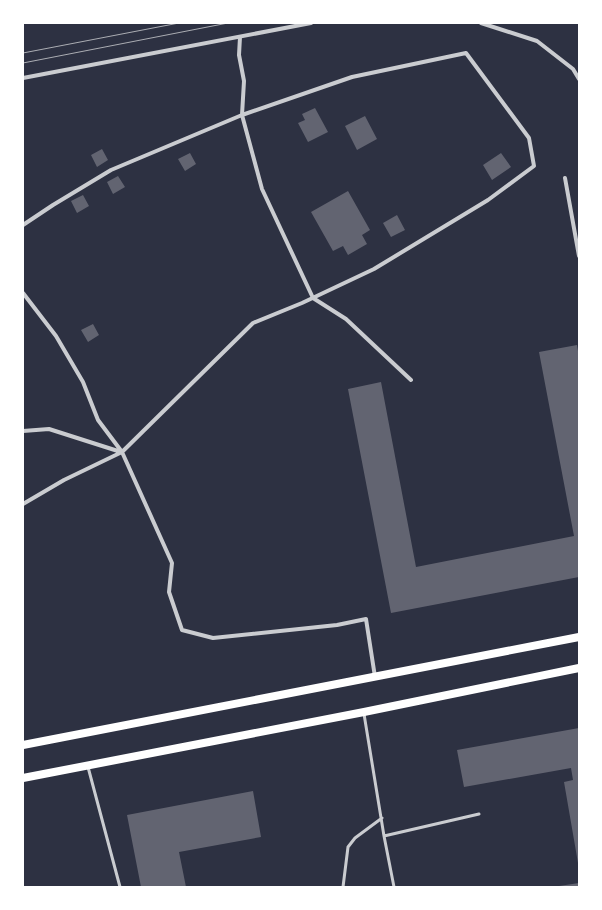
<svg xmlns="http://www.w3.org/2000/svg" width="602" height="910" font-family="Montserrat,sans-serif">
  <rect width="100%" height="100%" fill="#2d3142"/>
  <!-- building -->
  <path fill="#626471" d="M315,108L328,132L308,142L298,123L305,120L302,114Z
    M365,116L377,139L357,150L345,126Z
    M102,149L108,160L97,167L91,155Z
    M190,153L196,164L185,171L178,159Z
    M501,153L511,167L492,180L483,165Z
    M118,176L125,187L113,194L107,182Z
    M348,191L370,230L362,235L367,244L348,255L343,246L333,251L311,212Z
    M83,195L89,206L77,213L71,201Z
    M397,215L405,230L391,237L383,223Z
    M93,324L99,335L88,342L81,330Z
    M577,345L579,357V577L391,613L348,389L381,382L416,567L574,536L539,352Z
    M579,728V863H578L564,782L573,780L571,768L464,787L457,750Z
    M253,791L261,837L179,852L186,887H141L127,815Z
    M579,883V887H559V886Z"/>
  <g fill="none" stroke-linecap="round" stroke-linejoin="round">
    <!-- service -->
    <path stroke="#caccd0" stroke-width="3" d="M364,714L384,836L479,814
      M88,767L120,887
      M384,836L394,887
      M343,887L348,847L355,838L382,818"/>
    <!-- minor -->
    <path stroke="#caccd0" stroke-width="4" d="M481,23L537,41L573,69L579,79
      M240,37L239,55L244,81L242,115L262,189L313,298L346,319L411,380
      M23,78L311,23
      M565,178L579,256
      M23,225L53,205L111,170L242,115L352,77L466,53L529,138L534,166L488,200L374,269L302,303L253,323L122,452L172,563L169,592L182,630L213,638L337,625L366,619L375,677
      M23,293L56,336L83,382L98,420L122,452
      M23,431L49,429L121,452
      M23,504L64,480L122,452"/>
    <!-- secondary -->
    <path stroke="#fff" stroke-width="8" d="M23,745L579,637
      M23,778L364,712L579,668"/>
    <!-- tram -->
    <path stroke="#abadb3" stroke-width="1" d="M23,53L179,23
      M23,63L228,23"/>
  </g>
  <!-- border -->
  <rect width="602" height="910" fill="none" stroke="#ffffff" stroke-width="48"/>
</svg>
